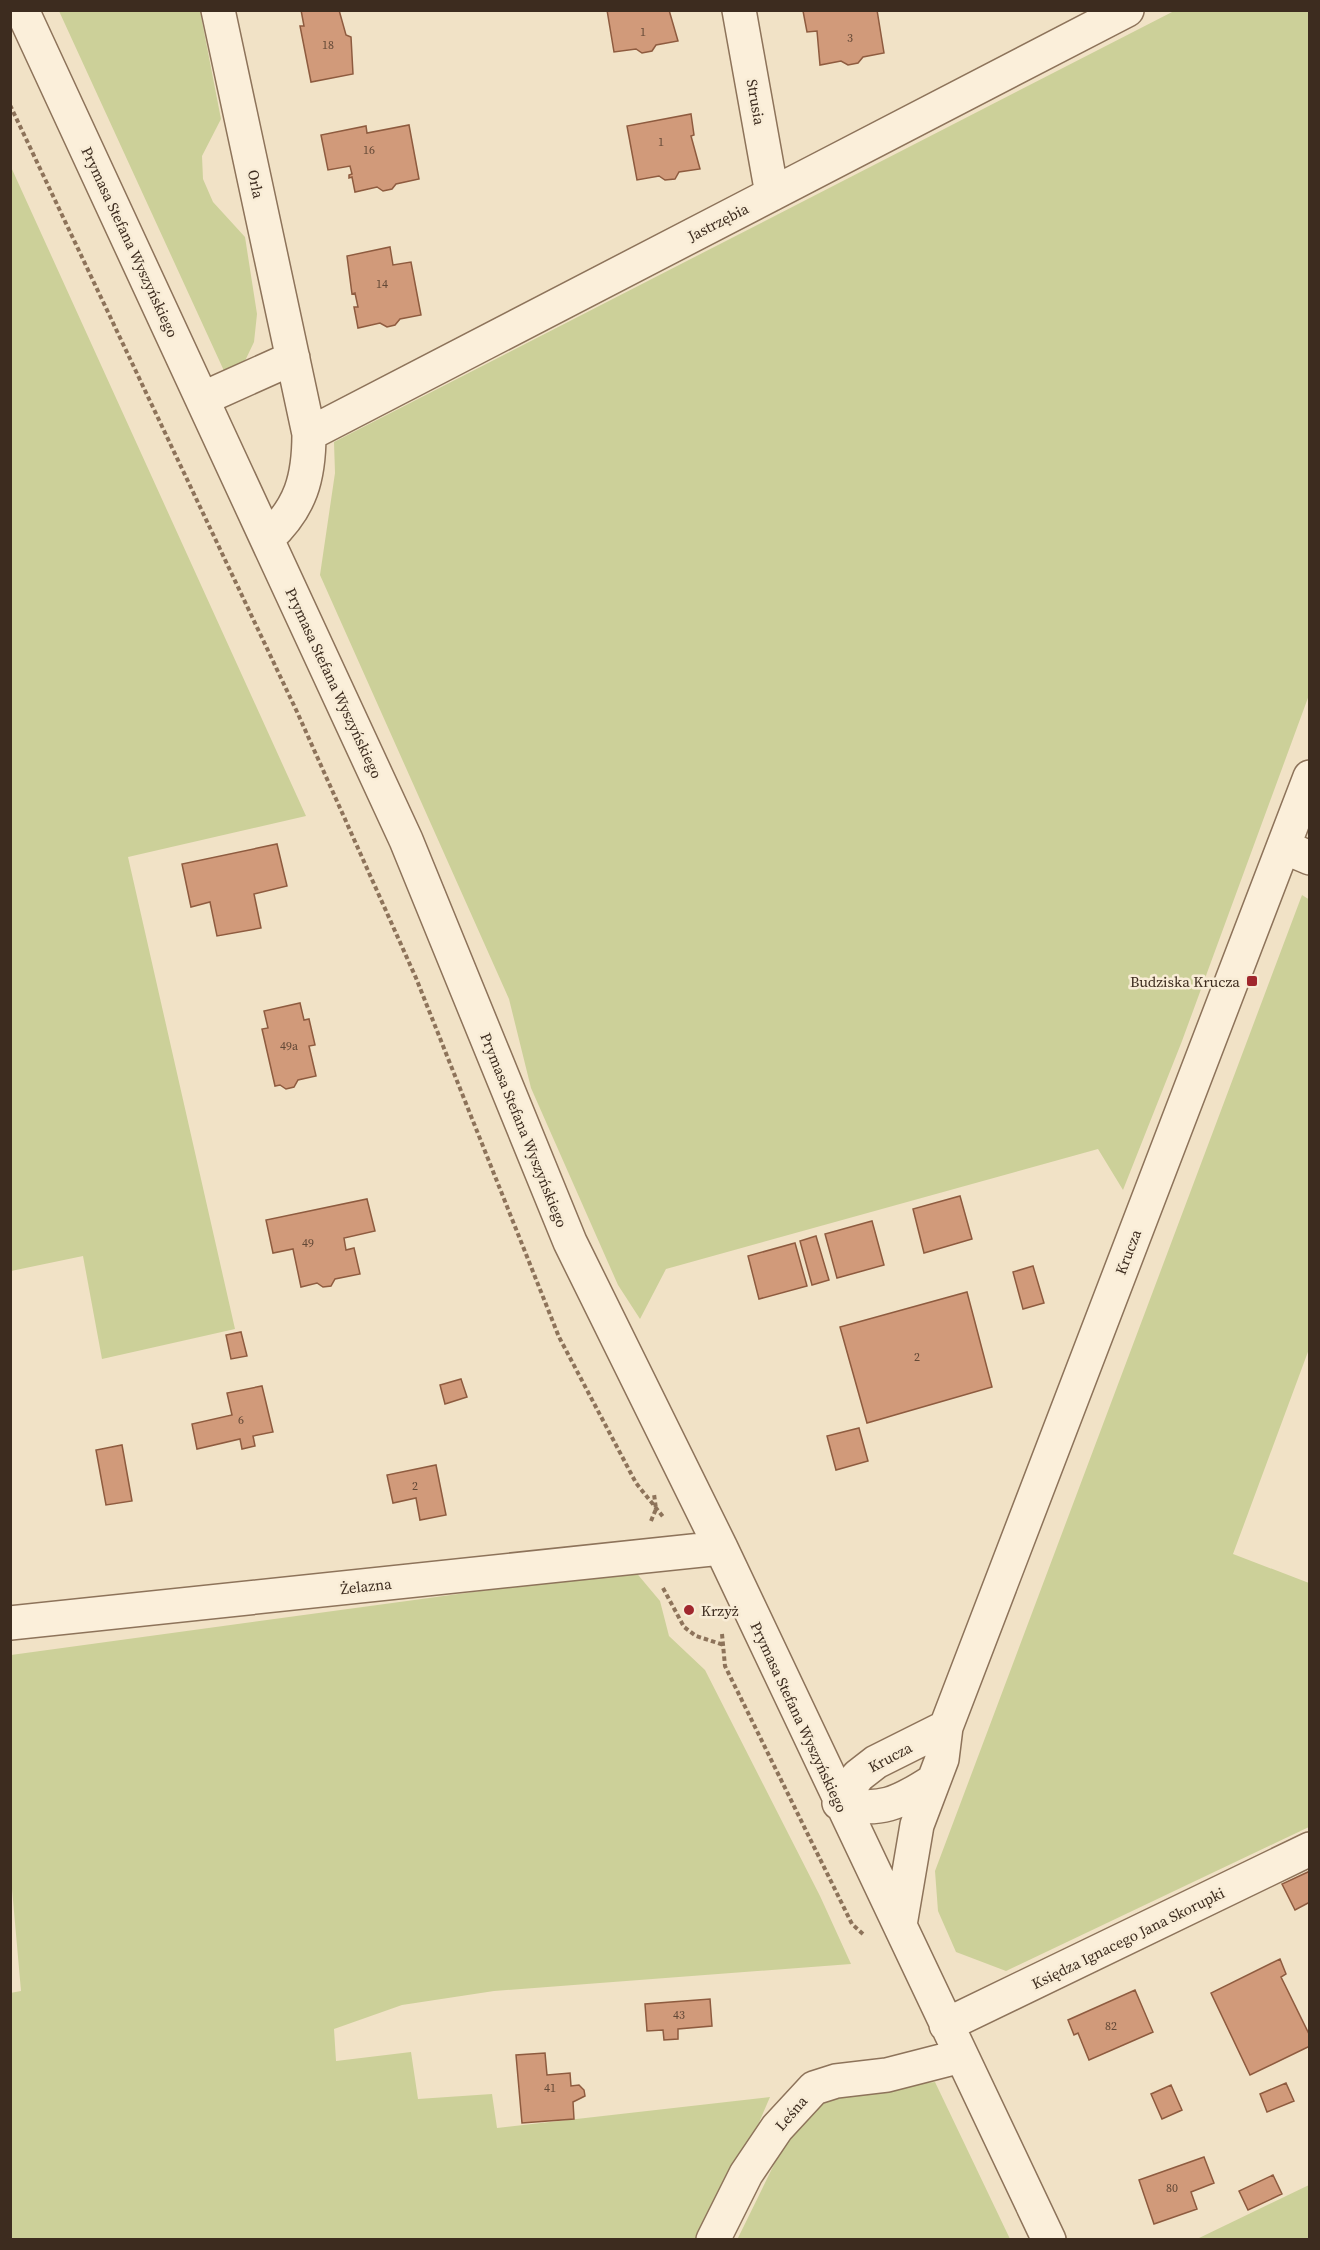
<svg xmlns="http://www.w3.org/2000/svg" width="1320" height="2250" font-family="'Source Serif 4',serif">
  <rect width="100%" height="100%" fill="#f1e2c6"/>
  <!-- green -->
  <path fill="#ccd099" d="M1176,10L1309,11V695L1182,1041L1123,1190L1098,1149L666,1269L640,1319L618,1285L531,1088L509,999L320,575L335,473L334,442Z
    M59,11H200L221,119L202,156L203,179L213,202L245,237L257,314L254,342L244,363L225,373Z
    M11,167L306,816L128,857L235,1329L102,1359L83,1256L11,1271Z
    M1302,895L1310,900L1309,1349L1233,1554L1309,1583V1827L1006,1971L956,1952L938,1911L935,1871Z
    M634,1570L660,1601L669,1636L705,1670L820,1896L851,1964L494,1991L402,2005L334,2029L336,2061L411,2052L418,2099L492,2094L497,2128L770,2097L754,2134L698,2240L11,2239L10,1993L21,1991L10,1866L11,1655Z
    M935,2082L1010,2239L737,2240L786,2140L821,2094Z
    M1309,2185V2239H1197Z"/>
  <!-- building -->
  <path fill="#d19a7a" stroke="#8e5b3f" stroke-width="1.5" d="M301,10H339L346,35L351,37L353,74L311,82L300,26H304Z
    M607,10H669L678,41L656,45L652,51L642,53L636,49L614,52Z
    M877,10L884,53L863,57L858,63L848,65L841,61L820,65L817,31L807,32L803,11Z
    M691,114L694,135L691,136L700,169L679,172L675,179L665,180L659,176L637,180L627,126Z
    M409,125L419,179L396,184L392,189L383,191L377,187L355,192L352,177L349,178V175L352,174L350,166L328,170L321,135L366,126L367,133Z
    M390,247L393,265L411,262L421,315L400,319L395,325L387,327L380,323L358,328L354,307H358L355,293L352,294L347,256Z
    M277,844L287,886L254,894L261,928L217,936L210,902L191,907L182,864Z
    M300,1003L304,1020L309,1019L315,1045L309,1046L316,1076L298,1080L294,1087L286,1089L280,1085L275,1086L262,1029L268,1028L264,1011Z
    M960,1196L972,1239L924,1253L913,1209Z
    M367,1199L375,1231L344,1238L346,1250L354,1248L360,1274L335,1279L331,1286L323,1287L317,1283L301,1287L293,1249L273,1253L266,1220Z
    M872,1221L884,1265L837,1278L825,1234Z
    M816,1236L829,1280L812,1285L800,1241Z
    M795,1243L807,1286L759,1299L748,1256Z
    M1033,1266L1044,1303L1023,1309L1013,1272Z
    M967,1292L992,1387L867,1423L840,1327Z
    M241,1332L247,1356L231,1359L226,1335Z
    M461,1379L467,1397L445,1404L440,1385Z
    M262,1386L273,1432L253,1436L255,1446L242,1449L240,1439L197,1449L192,1424L232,1415L227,1393Z
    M859,1428L868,1461L836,1470L827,1436Z
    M122,1445L132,1501L106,1505L96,1450Z
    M436,1465L446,1515L420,1520L416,1498L393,1503L387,1475Z
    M1310,1871V1902L1295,1910L1282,1884Z
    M1280,1959L1286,1974L1281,1977L1310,2036V2046L1250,2075L1211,1993Z
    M1135,1990L1153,2032L1089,2060L1078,2033L1074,2035L1068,2020Z
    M710,1999L712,2026L678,2029V2039L664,2040L663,2030L647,2031L645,2004Z
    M545,2053L547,2075L570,2073L571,2086L579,2085L584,2090L585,2096L573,2102L574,2119L522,2123L516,2055Z
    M1286,2083L1294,2101L1267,2112L1260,2094Z
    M1171,2085L1182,2110L1162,2119L1151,2094Z
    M1204,2157L1214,2183L1191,2192L1197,2209L1154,2224L1139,2180Z
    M1273,2175L1282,2194L1248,2210L1239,2191Z"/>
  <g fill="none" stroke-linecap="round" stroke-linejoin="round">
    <!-- minor casing -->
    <g stroke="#8d735a" stroke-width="36">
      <path id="minor" d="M22,10L406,840L570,1242L721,1548L1049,2240
        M218,10L309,434C309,478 301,507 268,538
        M739,10L772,194
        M204,398L293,358
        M309,434L1127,10
        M1284,847L1310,858
        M10,1623L721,1548
        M839,1803L858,1776L876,1762L946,1727
        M839,1803C880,1813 899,1803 933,1781
        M900,1925L917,1825L942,1759L946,1727L1310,777
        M946,2025L1310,1849
        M713,2240L746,2174L777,2128L814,2088L836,2081L887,2075L961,2056"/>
    </g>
    <!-- path -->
    <path stroke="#8d735a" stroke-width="4" stroke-dasharray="4.5 3" stroke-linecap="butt" d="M10,105L298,714L416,978L559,1337L636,1483L664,1518
      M651,1521L656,1509L654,1494
      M663,1588L684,1627L696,1636L724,1645
      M722,1634L725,1666L852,1924L863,1934"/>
    <!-- minor -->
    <use href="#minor" stroke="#fbefda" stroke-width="33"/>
  </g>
  <!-- markers -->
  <g fill="#a0272d" stroke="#f8ecd6" stroke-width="2">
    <rect x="1246" y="975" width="12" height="12" rx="3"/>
    <circle cx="689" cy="1610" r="6"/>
  </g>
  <g text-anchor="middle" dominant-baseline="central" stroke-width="5" stroke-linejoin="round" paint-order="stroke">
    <!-- number labels -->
    <g font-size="12" fill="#624836">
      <text x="643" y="32">1</text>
      <text x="850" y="38">3</text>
      <text x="328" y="45">18</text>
      <text x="661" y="142">1</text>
      <text x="369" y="150">16</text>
      <text x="382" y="284">14</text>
      <text x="289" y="1046">49a</text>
      <text x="308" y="1243">49</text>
      <text x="917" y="1357">2</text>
      <text x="241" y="1420">6</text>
      <text x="415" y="1486">2</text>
      <text x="679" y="2015">43</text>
      <text x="1111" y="2026">82</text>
      <text x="550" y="2088">41</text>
      <text x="1172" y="2188">80</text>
    </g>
    <!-- street labels -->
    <g font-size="15" fill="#3d2c1f" stroke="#f8ecd6">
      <text transform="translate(756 102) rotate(80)">Strusia</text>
      <text transform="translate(256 184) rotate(78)">Orla</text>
      <text transform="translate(718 222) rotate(-27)">Jastrzębia</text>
      <text transform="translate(130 242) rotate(65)">Prymasa Stefana Wyszyńskiego</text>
      <text transform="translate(334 683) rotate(65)">Prymasa Stefana Wyszyńskiego</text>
      <text transform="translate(524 1130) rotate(68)">Prymasa Stefana Wyszyńskiego</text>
      <text transform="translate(1128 1252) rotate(-69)">Krucza</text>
      <text transform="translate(366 1586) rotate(-6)">Żelazna</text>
      <text transform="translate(799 1717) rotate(65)">Prymasa Stefana Wyszyńskiego</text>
      <text transform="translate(890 1757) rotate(-28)">Krucza</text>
      <text transform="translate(1128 1938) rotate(-26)">Księdza Ignacego Jana Skorupki</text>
      <text transform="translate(791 2113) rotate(-49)">Leśna</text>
    </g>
    <!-- poi labels -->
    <g font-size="15" fill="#3d2c1f" stroke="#f8ecd6" text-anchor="end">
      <text x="1240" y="981">Budziska Krucza</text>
      <text x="701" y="1610" text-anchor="start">Krzyż</text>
    </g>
  </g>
  <!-- border -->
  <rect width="1320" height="2250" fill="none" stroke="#3d2c1f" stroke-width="24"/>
</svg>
